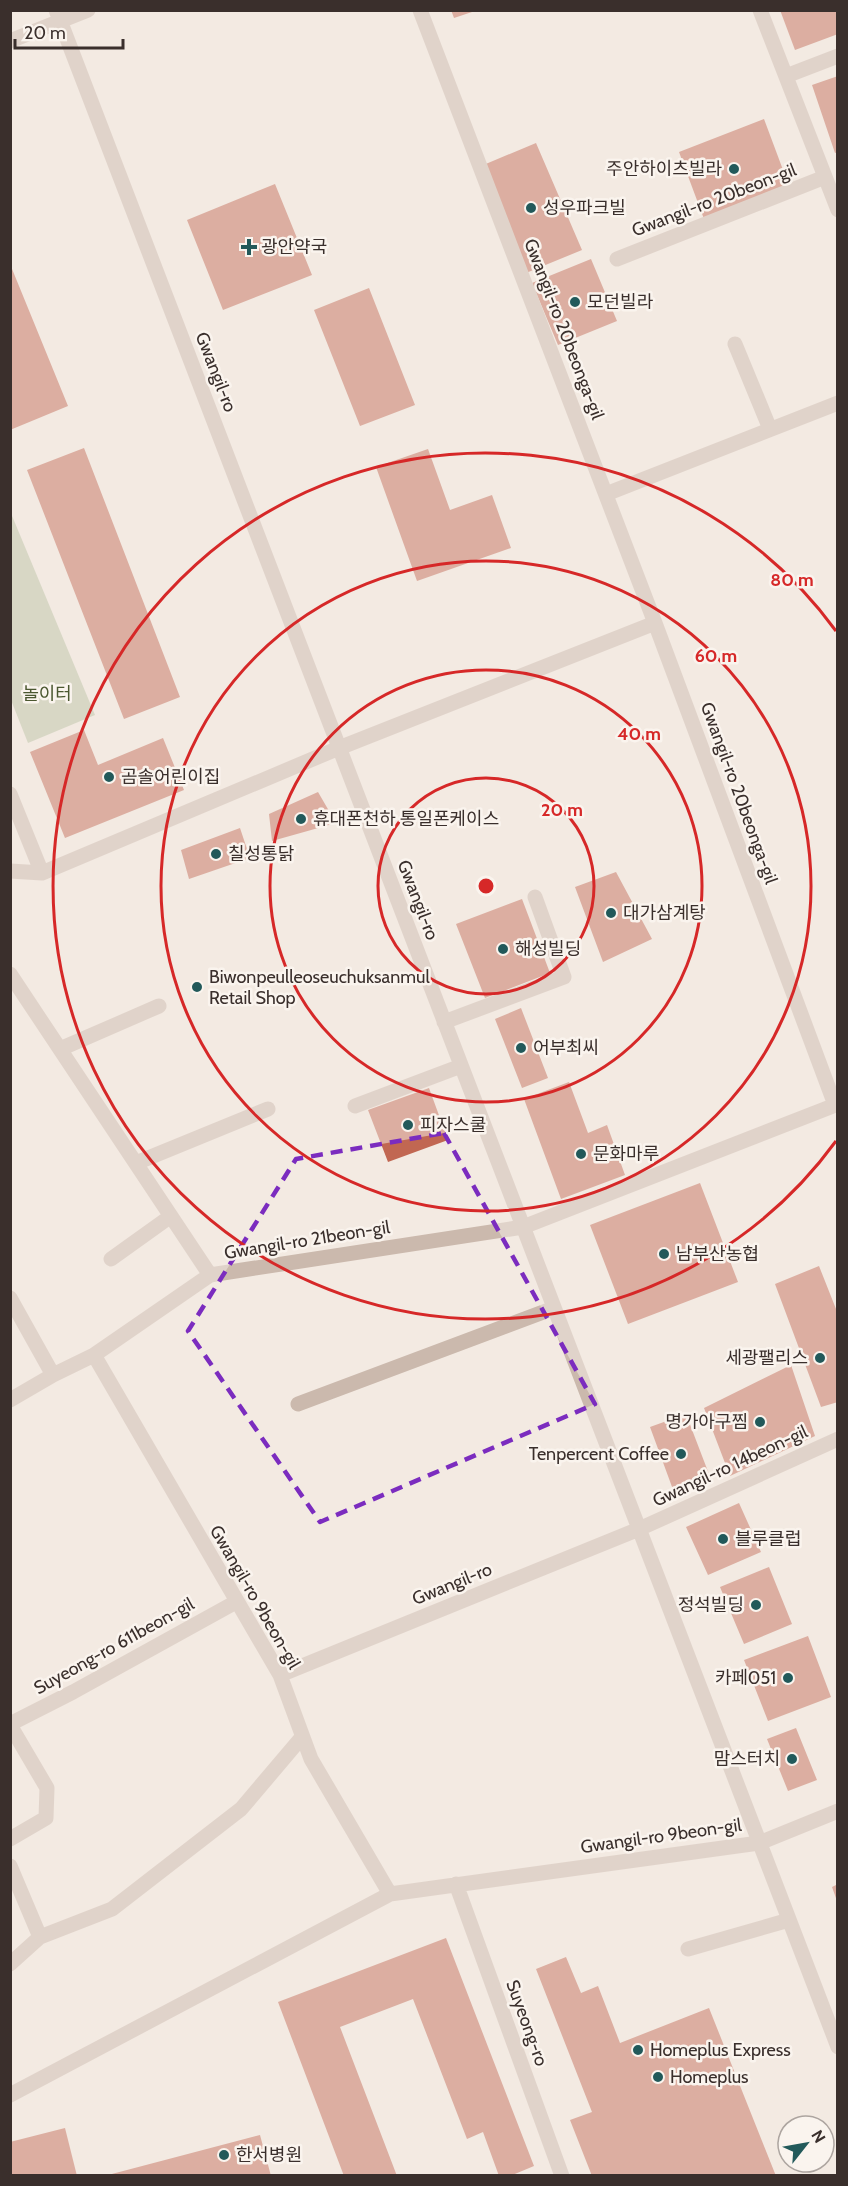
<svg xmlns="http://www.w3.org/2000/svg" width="848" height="2186" font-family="Cabin,'Noto Sans KR',sans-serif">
  <rect width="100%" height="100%" fill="#f3eae2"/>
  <!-- green -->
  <path fill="#b8c2a2" d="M10,511L95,715L28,743L11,700Z"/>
  <!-- building -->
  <path fill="#c16752" d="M451,10H475V11L454,18Z
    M780,10H838V34L795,50Z
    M838,76V152L835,153L812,85Z
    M764,119L789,186L704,219L679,152Z
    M536,143L582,250L526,273L481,166Z
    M275,184L312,275L223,310L187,220Z
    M591,259L617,321L558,345L532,283Z
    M10,264L68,406L10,430Z
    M369,288L415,405L360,426L314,310Z
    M84,448L180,697L124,719L27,470Z
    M428,449L450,510L492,495L511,548L417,581L376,467Z
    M84,730L98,765L163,738L184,790L65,838L30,752Z
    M318,792L336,823L272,841L269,814Z
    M240,828L250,858L189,879L181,850Z
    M616,872L652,939L603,962L575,887Z
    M522,899L550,973L485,998L456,924Z
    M521,1008L548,1078L522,1088L495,1019Z
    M569,1082L588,1133L607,1125L625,1175L561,1199L524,1099Z
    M429,1088L448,1140L388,1162L368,1110Z
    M700,1183L738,1282L628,1324L590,1225Z
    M819,1266L838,1314V1402L821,1407L775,1284Z
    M791,1365L815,1436L730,1476L704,1408Z
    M686,1414L712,1482L675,1495L650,1427Z
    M739,1503L761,1552L708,1575L686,1527Z
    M769,1567L792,1624L744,1644L720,1587Z
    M808,1636L831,1697L768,1721L744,1660Z
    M796,1728L817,1780L788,1791L767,1739Z
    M838,1884V1901H837L832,1887Z
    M446,1938L534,2166L510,2176H499L483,2132L467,2139L413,1999L340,2027L397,2176H344L278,2002Z
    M566,1957L581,1993L598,1986L620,2043L709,2008L776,2176H592L570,2120L592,2112L536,1969Z
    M65,2128L77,2176H10V2142Z
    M260,2135L271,2176H108V2175Z"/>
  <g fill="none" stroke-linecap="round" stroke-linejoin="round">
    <!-- minor -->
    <path stroke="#cbb9ad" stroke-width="15" d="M56,10L838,2047
      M420,10L655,623L835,1105
      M760,10L838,210
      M10,41L88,10
      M786,76L838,56
      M617,259L825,177
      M735,344L770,429
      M606,494L838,403
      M10,794L42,873
      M10,871L42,873L339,748L655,623
      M10,974L210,1275
      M444,1022L564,977L535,897
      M60,1049L159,1006
      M355,1106L461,1066
      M136,1163L268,1109
      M111,1259L171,1216
      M10,1298L53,1375L94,1355L210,1275L523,1227L838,1104
      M94,1355L280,1675L311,1759L390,1894
      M10,1400L53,1375
      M298,1404L554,1308
      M280,1675L639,1529L838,1439
      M10,1724L73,1692L236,1602
      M10,1725L47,1788L46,1818L10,1839
      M10,1866L40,1937
      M456,1884L562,2176
      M688,1949L789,1920
      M10,1964L40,1937L112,1909L241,1809L302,1737
      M10,2095L390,1894L759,1843L838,1811"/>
  </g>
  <!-- marked area -->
  <path d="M0 0H848V2186H0ZM444,1133L595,1404L320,1522L188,1331L296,1159Z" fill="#f3eae2" fill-opacity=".55" fill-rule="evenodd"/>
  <path fill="none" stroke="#7b2cbf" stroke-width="4.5" stroke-dasharray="12 8" stroke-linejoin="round" d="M444,1133L595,1404L320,1522L188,1331L296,1159Z"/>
  <!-- distance rings -->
  <g fill="none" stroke="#d62828" stroke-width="3">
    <circle cx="486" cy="886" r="108"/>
    <circle cx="486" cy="886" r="216"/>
    <circle cx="486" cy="886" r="325"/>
    <path d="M836 1141A433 433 0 1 1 836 631"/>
  </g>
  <!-- markers -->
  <g fill="#22595a" stroke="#faf4ee" stroke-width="2">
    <circle cx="734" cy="169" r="6"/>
    <circle cx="531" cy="208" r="6"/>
    <path d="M246 238h6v6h6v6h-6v6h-6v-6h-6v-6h6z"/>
    <circle cx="575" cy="302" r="6"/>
    <circle cx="109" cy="777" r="6"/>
    <circle cx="301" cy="819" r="6"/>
    <circle cx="216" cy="854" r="6"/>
    <circle cx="611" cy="913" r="6"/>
    <circle cx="503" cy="949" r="6"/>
    <circle cx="197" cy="987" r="6"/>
    <circle cx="521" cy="1048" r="6"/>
    <circle cx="408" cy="1125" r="6"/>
    <circle cx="581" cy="1154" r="6"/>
    <circle cx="664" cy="1254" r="6"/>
    <circle cx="820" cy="1358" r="6"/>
    <circle cx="760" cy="1422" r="6"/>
    <circle cx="681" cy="1454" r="6"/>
    <circle cx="723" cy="1539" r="6"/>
    <circle cx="756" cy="1605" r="6"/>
    <circle cx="788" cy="1678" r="6"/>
    <circle cx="792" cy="1759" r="6"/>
    <circle cx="638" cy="2050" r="6"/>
    <circle cx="658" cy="2077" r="6"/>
    <circle cx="224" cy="2155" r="6"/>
  </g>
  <g text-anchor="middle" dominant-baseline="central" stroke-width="5" stroke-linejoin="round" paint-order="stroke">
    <!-- poi labels -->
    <g font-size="18" fill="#3a2f2c" stroke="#faf4ee" text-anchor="start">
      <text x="722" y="169" text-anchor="end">주안하이츠빌라</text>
      <text x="543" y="208">성우파크빌</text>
      <text x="261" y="247">광안약국</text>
      <text x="587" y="302">모던빌라</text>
      <text x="121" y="777">곰솔어린이집</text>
      <text x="313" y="819">휴대폰천하 통일폰케이스</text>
      <text x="228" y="854">칠성통닭</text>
      <text x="623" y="913">대가삼계탕</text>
      <text x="515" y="949">해성빌딩</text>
      <text x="209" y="977">Biwonpeulleoseuchuksanmul<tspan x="209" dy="21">Retail Shop</tspan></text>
      <text x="533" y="1048">어부최씨</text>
      <text x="420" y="1125">피자스쿨</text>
      <text x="593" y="1154">문화마루</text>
      <text x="676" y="1254">남부산농협</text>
      <text x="808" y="1358" text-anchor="end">세광팰리스</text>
      <text x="748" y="1422" text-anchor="end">명가아구찜</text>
      <text x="669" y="1454" text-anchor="end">Tenpercent Coffee</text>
      <text x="735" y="1539">블루클럽</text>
      <text x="744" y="1605" text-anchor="end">정석빌딩</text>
      <text x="776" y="1678" text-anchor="end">카페051</text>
      <text x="780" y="1759" text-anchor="end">맘스터치</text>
      <text x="650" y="2050">Homeplus Express</text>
      <text x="670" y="2077">Homeplus</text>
      <text x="236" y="2155">한서병원</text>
    </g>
    <!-- street labels -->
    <g font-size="18" fill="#3a2f2c" stroke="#faf4ee">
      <text transform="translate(714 200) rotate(-21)">Gwangil-ro 20beon-gil</text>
      <text transform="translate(564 329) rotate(69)">Gwangil-ro 20beonga-gil</text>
      <text transform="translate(216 372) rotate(69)">Gwangil-ro</text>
      <text transform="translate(739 793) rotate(70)">Gwangil-ro 20beonga-gil</text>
      <text transform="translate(418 900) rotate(69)">Gwangil-ro</text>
      <text transform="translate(307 1240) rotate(-9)">Gwangil-ro 21beon-gil</text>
      <text transform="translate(730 1466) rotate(-25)">Gwangil-ro 14beon-gil</text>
      <text transform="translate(452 1584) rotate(-22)">Gwangil-ro</text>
      <text transform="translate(255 1597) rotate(60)">Gwangil-ro 9beon-gil</text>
      <text transform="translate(114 1646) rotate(-29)">Suyeong-ro 611beon-gil</text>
      <text transform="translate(661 1836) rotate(-8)">Gwangil-ro 9beon-gil</text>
      <text transform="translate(527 2023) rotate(70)">Suyeong-ro</text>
    </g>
    <!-- park labels -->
    <g font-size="18" fill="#4b5730" stroke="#faf4ee">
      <text x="47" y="694">놀이터</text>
    </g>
  </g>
  <circle cx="486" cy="886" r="9" fill="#d62828" stroke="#faf4ee" stroke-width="3"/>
  <g font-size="18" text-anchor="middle" font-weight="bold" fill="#d62828" stroke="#faf4ee" stroke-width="5" stroke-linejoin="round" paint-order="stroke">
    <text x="792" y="586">80 m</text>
    <text x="716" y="662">60 m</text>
    <text x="639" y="740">40 m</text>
    <text x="562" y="816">20 m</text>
  </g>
  <!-- border -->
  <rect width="848" height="2186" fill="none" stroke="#3a2f2c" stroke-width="24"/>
  <!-- north arrow -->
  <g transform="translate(806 2144) rotate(59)"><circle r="28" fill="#faf4ee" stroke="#ada5a0" stroke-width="1.5"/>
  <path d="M0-4.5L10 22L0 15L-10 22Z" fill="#22595a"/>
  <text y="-9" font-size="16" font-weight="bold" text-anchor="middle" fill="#3a2f2c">N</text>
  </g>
  <!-- scale -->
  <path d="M15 39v9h108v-9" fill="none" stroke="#3a2f2c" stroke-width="3"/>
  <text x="24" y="39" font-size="18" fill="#3a2f2c" stroke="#faf4ee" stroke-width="4.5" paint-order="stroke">20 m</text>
</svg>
